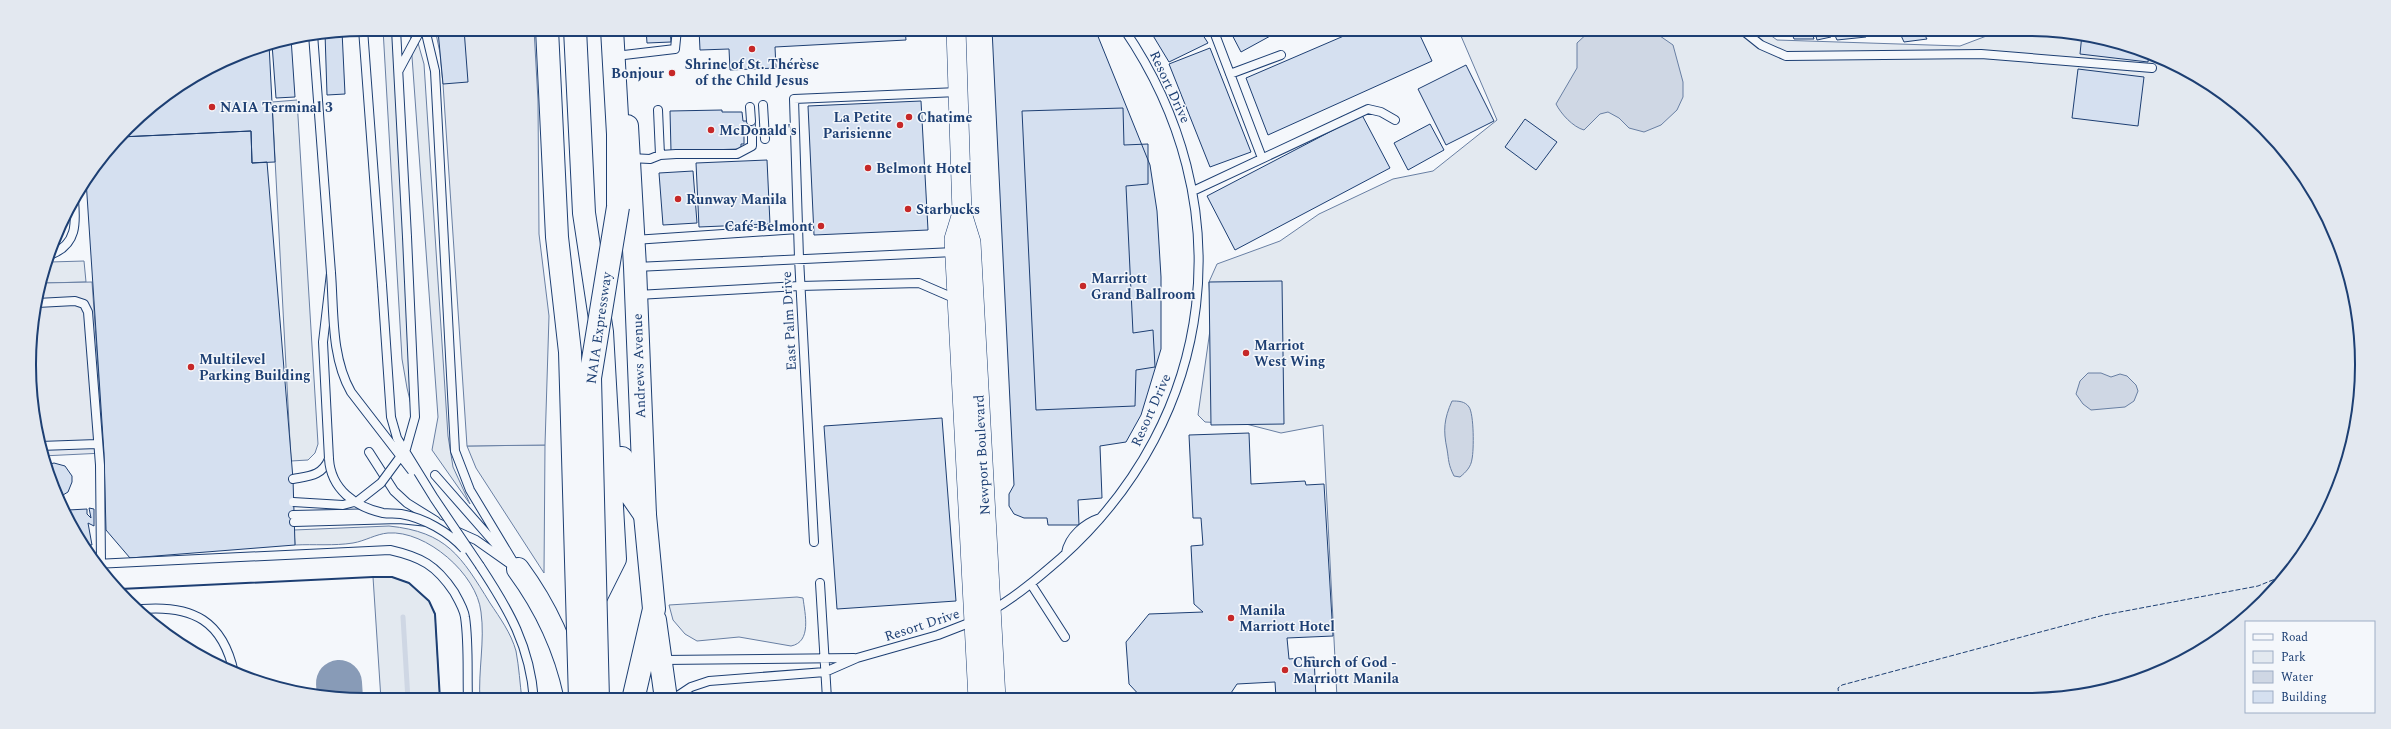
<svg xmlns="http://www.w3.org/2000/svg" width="2391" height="729" font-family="Spectral,serif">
  <rect width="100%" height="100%" fill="#f4f7fb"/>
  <!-- green -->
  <path fill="#e3e9f0" stroke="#687fa3" d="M383,29H393L413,413L407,388L402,359Z
    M410,29H414L424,64L448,436L453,467L470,504L432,450L438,417Z
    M1458,29H1762L1777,40L1960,46L2005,29H2026L2092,35L2155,55L2213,86L2264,127L2306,178L2337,236L2356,299L2362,365L2356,430L2317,532L2248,617L2155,674L2070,697L1337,698L1323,425L1281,433L1246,424L1205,422L1198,415L1211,323L1209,282L1217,264L1280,241L1319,214L1393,179L1433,171L1497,120Z
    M297,100L318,444L315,453L308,460L291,461L272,102Z
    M84,261L86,282L43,283L50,262Z
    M545,445L544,573L476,468L467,446Z
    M389,526C447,532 461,556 490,603C500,618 511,633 516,651C519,667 520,684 522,700H480C478,671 485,641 481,612C477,574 426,530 388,533C376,534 365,541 353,543C334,546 314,544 295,545L294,530Z
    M373,577H392L409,583L429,601L435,614L440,700H381Z
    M797,597L803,598C805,614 812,642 791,646L739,637L697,641L685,634L673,620L669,605Z"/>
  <!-- parking -->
  <path fill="#e3e8f0" stroke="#687fa3" d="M435,29H534L538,101L539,234L549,316L545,445L467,446L443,84L440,53Z
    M92,282L104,453L42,456L30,387L32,321L43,283Z"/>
  <!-- water -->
  <path fill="#cfd7e4" stroke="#687fa3" d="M1592,29H1650L1673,45L1683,82V97L1677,110L1661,125L1644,132L1629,128L1619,118L1608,112L1600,114L1584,130C1573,127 1561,114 1556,104L1577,68V43Z
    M2088,373H2101L2111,377L2120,374L2127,376L2136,385L2138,391L2134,401L2125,407L2091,410L2083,404L2076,394L2080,381Z
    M1452,401C1458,401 1465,401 1469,407C1474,414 1474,450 1472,459C1471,467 1466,472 1460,477L1454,476C1448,464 1449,461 1447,449C1443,430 1444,419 1452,401Z"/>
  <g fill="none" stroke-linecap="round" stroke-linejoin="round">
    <!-- stream -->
    <path stroke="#cfd7e4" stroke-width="5" d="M403,617L408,700"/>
    <!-- taxiway -->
    <path stroke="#889bb7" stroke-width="46" d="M339,683L340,698"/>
  </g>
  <!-- building -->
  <path fill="#d5e0f0" stroke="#1d3f73" d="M464,29L468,82L443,84L438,31Z
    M646,29H670L671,42L647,43Z
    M699,29H905L906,40L775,47L776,68L730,70L729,49L700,50Z
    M992,29H1095L1150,165L1157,211L1161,277V349L1141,415L1126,442L1100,446L1102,498L1078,500L1079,525H1048L1047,518H1024L1014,514L1009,506V494L1014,485Z
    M1149,29H1199L1208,43L1169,62Z
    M1229,29H1283L1241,52Z
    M1360,29H1417L1432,61L1268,135L1246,78Z
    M1790,29H1811L1814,39H1794Z
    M1814,29H1829L1831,37L1817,40Z
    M1832,29H1864L1866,37L1837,40Z
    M1869,29H1884L1872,35Z
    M1898,29H1921L1927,39L1904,42Z
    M342,31L345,94L327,95L325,33Z
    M2082,34L2092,35L2149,53L2148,62L2080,54Z
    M291,38L295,97L276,98L272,44Z
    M269,44L275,162L252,163L251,131L120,137L143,112L236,54Z
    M1210,48L1251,152L1210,167L1169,64Z
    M1466,65L1494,121L1446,145L1418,89Z
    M2078,69L2144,77L2138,126L2072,118Z
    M921,101L928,230L814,235L808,106Z
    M1123,108L1124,145L1148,144V184L1126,186L1133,333L1153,330L1155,367L1136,370L1135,406L1036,410L1022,111Z
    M722,110V112H742L743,121H755L756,133L744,134V144H741V149L671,151L670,111Z
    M1362,115L1390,168L1235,250L1207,196Z
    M1525,119L1557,142L1536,170L1505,147Z
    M1430,124L1444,150L1408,170L1394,143Z
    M251,131L252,163L267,162L293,479L295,545L130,558L106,530L104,453L86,180L98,160L120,137Z
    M767,160L770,224L699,227L696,163Z
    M693,171L697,223L663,225L659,173Z
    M1282,281L1284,424L1211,425L1209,282Z
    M942,418L956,601L837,609L824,426Z
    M1249,433L1251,484L1305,481L1306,485L1324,484L1333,636L1287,638L1289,659L1314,657L1316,698H1276L1275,682L1237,684L1227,699H1143L1129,684L1126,642L1149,614L1203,612L1194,604L1191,546L1203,545L1201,518H1193L1189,435Z
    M54,463L65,466L72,476V482L68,492L58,498L46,465Z
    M89,508L94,509V526L88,523L92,545H90V552H88L64,513H69L68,510L87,509V514L91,518Z"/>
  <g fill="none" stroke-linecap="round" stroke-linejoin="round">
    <!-- service casing -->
    <g stroke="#1d3f73" stroke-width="10">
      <path id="service" d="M363,29L382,285
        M396,29L407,237
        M425,29L435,71L455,451L470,490L517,568
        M1213,29L1262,158
        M1741,29L1761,45L1786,56L1981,54L2152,68
        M624,55L675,49L677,29
        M399,70L421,29
        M1230,74L1281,55
        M763,105L765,139
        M750,107L751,121
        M658,110L660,155
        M630,158L650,159L660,155L676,154H737L752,146V133
        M1193,191L1368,109L1381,112L1395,120
        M634,240L798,229
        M52,254C77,244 76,223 74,200
        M636,267L954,252
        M637,295L800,286L919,283L956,299
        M37,303L75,301L84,304L88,312L100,465L101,563
        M40,446L97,444
        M369,452L394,491L407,503L436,521
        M435,475L507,557
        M293,479C309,476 322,476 329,459L323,342L331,273L313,34
        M293,515L381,513
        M294,522L399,519L438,523L476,540L516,568
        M814,542L799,258L794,99L958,92
        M1066,553C1069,536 1085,523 1100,518
        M95,564L390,550C421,557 436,565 454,592C458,599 464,609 465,617C469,644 467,673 468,700
        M480,566C509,610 530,646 534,700
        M820,583L827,699
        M1031,584L1065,637
        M142,609C193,605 223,621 234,673
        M991,611C1017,596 1039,577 1061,558C1218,417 1243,203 1124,29
        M662,660L854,658
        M673,699L691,687L709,681L825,672L857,658L938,635L974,621"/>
    </g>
    <!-- tertiary casing -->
    <g stroke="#1d3f73" stroke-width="20">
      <path id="tertiary" d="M956,29L962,213L971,242L996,699
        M962,213L954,239L978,699"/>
    </g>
    <!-- primary casing -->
    <g stroke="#1d3f73" stroke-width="24">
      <path id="primary" d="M627,126L635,267L645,515L654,609L633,700
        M518,569C546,607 565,648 575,694
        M655,620L666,699"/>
    </g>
    <!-- motorway casing -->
    <g stroke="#1d3f73" stroke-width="24">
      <path id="motorway" d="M575,29L584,213L602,332L615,559L593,603
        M612,29L618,134V207
        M622,458L625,486L645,515"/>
    </g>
    <!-- service -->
    <use href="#service" stroke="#f4f7fb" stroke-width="8"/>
    <!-- tertiary -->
    <use href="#tertiary" stroke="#f4f7fb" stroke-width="19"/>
    <!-- primary -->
    <use href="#primary" stroke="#f4f7fb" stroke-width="22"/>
    <!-- motorway -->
    <use href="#motorway" stroke="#f4f7fb" stroke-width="22"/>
    <!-- service-bridge casing -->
    <g stroke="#1d3f73" stroke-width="10" stroke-linecap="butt">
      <path id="service-bridge" d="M331,273C334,312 331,357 351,392L412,471
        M382,285L391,417L397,438L434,498L480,566
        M329,459C331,489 355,507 383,513C389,514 395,513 401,514C424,518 449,532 464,549
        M293,502L343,505L358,501L381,483L406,449L415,417L407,237"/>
    </g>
    <!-- motorway-bridge casing -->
    <g stroke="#1d3f73" stroke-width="24" stroke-linecap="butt">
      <path id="motorway-bridge" d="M547,29L557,237L570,352L580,700
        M598,700L590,378L618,207"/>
    </g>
    <!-- service-bridge -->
    <use href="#service-bridge" stroke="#f4f7fb" stroke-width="8"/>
    <!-- motorway-bridge -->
    <use href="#motorway-bridge" stroke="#f4f7fb" stroke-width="22"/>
    <!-- fence -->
    <path stroke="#1d3f73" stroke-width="1" stroke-dasharray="5 2" stroke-linecap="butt" d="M1839,698L1838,688L1842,685L2104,615L2258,586L2280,577"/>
    <!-- wall -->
    <path stroke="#1d3f73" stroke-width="2" d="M120,589L373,577H392L409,583L429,601L435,614L440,700"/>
  </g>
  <!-- markers -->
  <g fill="#c62828" stroke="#f4f7fb" stroke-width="1.5">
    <circle cx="752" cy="49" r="4"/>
    <circle cx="672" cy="73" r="4"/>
    <circle cx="212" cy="107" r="4"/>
    <circle cx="909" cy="117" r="4"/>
    <circle cx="900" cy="125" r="4"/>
    <circle cx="711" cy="130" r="4"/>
    <circle cx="868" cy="168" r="4"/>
    <circle cx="678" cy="199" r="4"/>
    <circle cx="908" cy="209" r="4"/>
    <circle cx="821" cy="226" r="4"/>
    <circle cx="1083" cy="286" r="4"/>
    <circle cx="1246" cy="353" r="4"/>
    <circle cx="191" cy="367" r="4"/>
    <circle cx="1231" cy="618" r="4"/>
    <circle cx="1285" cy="670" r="4"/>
  </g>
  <g text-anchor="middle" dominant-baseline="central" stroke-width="3" stroke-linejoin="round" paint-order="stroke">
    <!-- poi labels -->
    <g font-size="14" font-weight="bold" fill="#1d3f73" stroke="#f4f7fb" text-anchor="start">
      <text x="752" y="64" text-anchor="middle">Shrine of St. Thérèse<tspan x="752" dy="16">of the Child Jesus</tspan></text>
      <text x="664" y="73" text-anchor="end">Bonjour</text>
      <text x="220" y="107">NAIA Terminal 3</text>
      <text x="892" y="117" text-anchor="end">La Petite<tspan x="892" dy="16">Parisienne</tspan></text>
      <text x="917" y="117">Chatime</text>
      <text x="719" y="130">McDonald's</text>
      <text x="876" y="168">Belmont Hotel</text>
      <text x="686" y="199">Runway Manila</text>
      <text x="916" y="209">Starbucks</text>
      <text x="813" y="226" text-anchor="end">Café Belmont</text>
      <text x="1091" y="278">Marriott<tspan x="1091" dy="16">Grand Ballroom</tspan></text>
      <text x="1254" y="345">Marriot<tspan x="1254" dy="16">West Wing</tspan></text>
      <text x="199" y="359">Multilevel<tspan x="199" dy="16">Parking Building</tspan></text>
      <text x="1239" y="610">Manila<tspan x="1239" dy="16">Marriott Hotel</tspan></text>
      <text x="1293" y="662">Church of God -<tspan x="1293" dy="16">Marriott Manila</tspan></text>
    </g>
    <!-- street labels -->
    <g font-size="14" fill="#1d3f73" stroke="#f4f7fb">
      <text transform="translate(1170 87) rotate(65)">Resort Drive</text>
      <text transform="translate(789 321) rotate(-93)">East Palm Drive</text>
      <text transform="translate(599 328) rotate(-82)">NAIA Expressway</text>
      <text transform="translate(639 366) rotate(-92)">Andrews Avenue</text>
      <text transform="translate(1151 410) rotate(-66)">Resort Drive</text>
      <text transform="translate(982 455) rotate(-93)">Newport Boulevard</text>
      <text transform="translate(922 625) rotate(-18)">Resort Drive</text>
    </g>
  </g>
  <!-- crop -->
  <path d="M0 0H2391V729H0ZM364 36H2027A328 328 0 0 1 2355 364V365A328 328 0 0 1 2027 693H364A328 328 0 0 1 36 365V364A328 328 0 0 1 364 36Z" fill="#e3e8f0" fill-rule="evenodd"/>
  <path fill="none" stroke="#1d3f73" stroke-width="2" d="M364 36H2027A328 328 0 0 1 2355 364V365A328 328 0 0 1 2027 693H364A328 328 0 0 1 36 365V364A328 328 0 0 1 364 36Z"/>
  <!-- legend -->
  <rect x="2245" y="621" width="130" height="92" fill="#f4f7fb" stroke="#9eadc5"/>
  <rect x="2253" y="634" width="20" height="6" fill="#f4f7fb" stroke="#9eadc5"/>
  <text x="2281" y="641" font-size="12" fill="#1d3f73">Road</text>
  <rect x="2253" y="651" width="20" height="12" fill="#e3e9f0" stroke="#9eadc5"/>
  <text x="2281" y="661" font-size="12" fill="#1d3f73">Park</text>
  <rect x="2253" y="671" width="20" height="12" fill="#cfd7e4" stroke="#9eadc5"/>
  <text x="2281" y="681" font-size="12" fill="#1d3f73">Water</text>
  <rect x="2253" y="691" width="20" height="12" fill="#d5e0f0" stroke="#9eadc5"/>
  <text x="2281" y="701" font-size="12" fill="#1d3f73">Building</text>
</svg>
